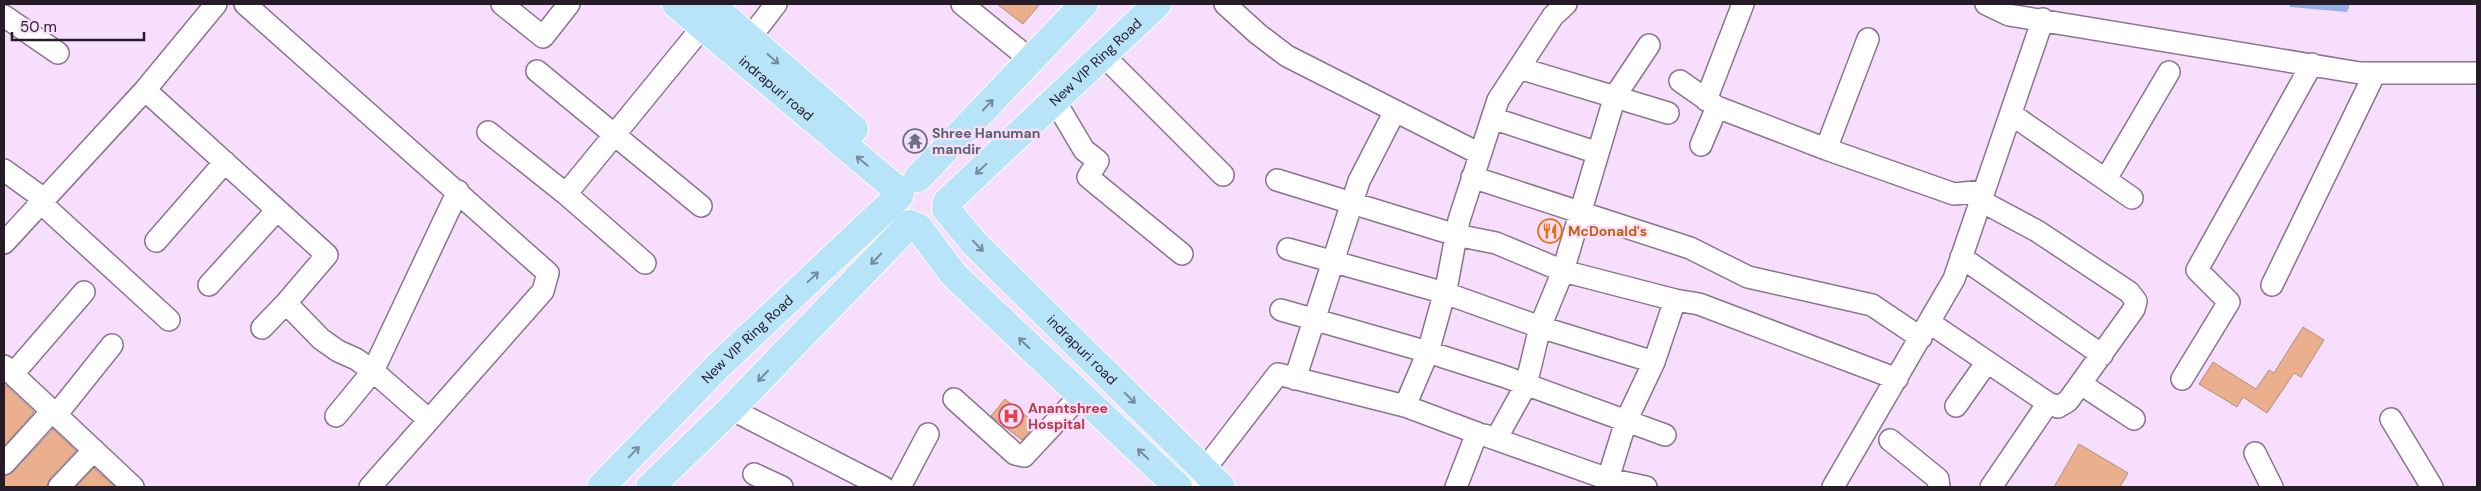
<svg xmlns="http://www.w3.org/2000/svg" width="2481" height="491" font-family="'DM Sans',sans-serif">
  <rect width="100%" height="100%" fill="#f7defd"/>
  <!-- water -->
  <path fill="#95b0e6" d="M2289,4H2350L2347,12L2290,7Z"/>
  <!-- building -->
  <path fill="#eaaf8c" stroke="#b08f7c" d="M997,4H1040L1023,24Z
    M2303,327L2324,340L2301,377L2294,373L2267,413L2243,397L2237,407L2199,384L2213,362L2256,389L2269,370L2274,373Z
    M6,385L34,412L4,446V388Z
    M1005,399L1036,424L1022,440L991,416Z
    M53,429L76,451L50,478L47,487H4V476L13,472Z
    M2079,444L2128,473L2120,487H2054Z
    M94,468L115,487H76Z"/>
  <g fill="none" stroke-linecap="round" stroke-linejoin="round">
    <!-- minor casing -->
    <g stroke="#8a748f" stroke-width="24">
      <path id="minor" d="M245,4L548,273L543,291L370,487
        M502,4L543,37L569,4
        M962,4L1031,60
        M1225,4L1258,34L1287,56L1480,154
        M1986,4L2009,15L2360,73H2477
        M4,16L58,53
        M740,51L776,4
        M1103,55L1223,175
        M1519,68L1668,113
        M537,71L701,206
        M1680,81L1717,107L1826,149L1954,194L1984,191
        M145,90L327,255L286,303L321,339L338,351L356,359L373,371L429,420
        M1706,100L1743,4
        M1055,101L1084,150L1098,161L1088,177L1182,254
        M2011,114L2132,198
        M1492,118L1598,153
        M488,132L566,194L713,14
        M1701,145L1717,107
        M1826,149L1868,39
        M4,170L44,199
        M1472,177L1690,248L1748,277L1872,305L1921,338
        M2106,179L2169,72
        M1277,180L1456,235L1496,243L1563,271L1615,96L1649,45
        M566,194L645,263
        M1981,201L2037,231L2129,292L2136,301L2134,309L2068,401L2058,407L2048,403
        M41,203L169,320
        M156,241L225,162
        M4,243L145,90L216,4
        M1288,249L1445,293L1540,327L1526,385L1496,439
        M1961,257L2102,355
        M209,285L277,210
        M2272,285L2375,73
        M1675,300L1699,304L1897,379
        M1281,310L1428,352L1503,376L1665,435
        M1930,323L2048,403L1991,487
        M262,328L286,303
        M4,366L133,487
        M13,374L84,292
        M1295,379L1359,181L1395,111
        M2182,379L2229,302L2197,270L2312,64
        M2081,384L2134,419
        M954,399L1015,454L1024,456L1080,396
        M1956,406L1987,362
        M731,409L883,487
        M56,415L112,345
        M336,416L373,371L458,191
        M2391,419L2432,487
        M1484,435L1608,479L1646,487
        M1890,440L1938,479L1939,487
        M2255,453L2272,487
        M4,464L52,411
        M754,474L782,487
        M1608,479L1626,421L1654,362L1675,300L1563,271L1540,327L1654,362
        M59,487L94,450
        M900,487L928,434
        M1191,487L1278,374L1405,406
        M1456,487L1477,433L1405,406L1428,352L1447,284L1459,220L1498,100L1553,16L1566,4
        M1833,487L1954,279L2043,19"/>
    </g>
    <!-- major casing -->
    <g stroke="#fff" stroke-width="30">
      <g id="major">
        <path id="s1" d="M676,4L900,192"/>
        <path d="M710,4L854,129"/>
        <path d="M918,178L1084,4"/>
        <path id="s2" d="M947,202L1157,4"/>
        <path id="s3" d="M946,209L974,243L1221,487"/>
        <path d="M918,227L954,275L1178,487"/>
        <path id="s4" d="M601,487L719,365L899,196"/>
        <path d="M650,487L731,409L910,224"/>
      </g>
    </g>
    <!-- minor -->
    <use href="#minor" stroke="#fff" stroke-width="21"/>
    <!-- major -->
    <use href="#major" stroke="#b8e4fa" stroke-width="28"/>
  </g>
  <!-- one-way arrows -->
  <defs><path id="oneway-shaft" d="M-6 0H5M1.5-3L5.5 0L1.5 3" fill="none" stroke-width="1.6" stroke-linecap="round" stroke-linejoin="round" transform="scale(1.25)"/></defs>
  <g stroke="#768a9c">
    <use href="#oneway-shaft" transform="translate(773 59) rotate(41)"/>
    <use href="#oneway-shaft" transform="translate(988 105) rotate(-46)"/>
    <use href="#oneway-shaft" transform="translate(862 161) rotate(-140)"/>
    <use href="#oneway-shaft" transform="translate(981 169) rotate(137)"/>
    <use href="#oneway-shaft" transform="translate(978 246) rotate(46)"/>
    <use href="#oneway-shaft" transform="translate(876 259) rotate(134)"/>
    <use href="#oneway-shaft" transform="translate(813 277) rotate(-43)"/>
    <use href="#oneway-shaft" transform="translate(1024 343) rotate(-136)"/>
    <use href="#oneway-shaft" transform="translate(763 376) rotate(134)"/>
    <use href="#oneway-shaft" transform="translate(1130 398) rotate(45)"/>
    <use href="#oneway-shaft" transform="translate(634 452) rotate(-46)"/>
    <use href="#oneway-shaft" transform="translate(1143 454) rotate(-137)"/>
  </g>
  <!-- icons -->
  <defs>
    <g id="temple-ring" transform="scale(1.25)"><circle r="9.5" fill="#f7defd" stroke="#6b7280" stroke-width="1.5"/><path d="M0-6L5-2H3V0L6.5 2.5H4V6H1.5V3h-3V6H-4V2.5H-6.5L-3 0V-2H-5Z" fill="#6b7280"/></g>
    <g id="restaurant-ring" transform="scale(1.25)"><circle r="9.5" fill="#f7defd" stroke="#e8710a" stroke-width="1.5"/><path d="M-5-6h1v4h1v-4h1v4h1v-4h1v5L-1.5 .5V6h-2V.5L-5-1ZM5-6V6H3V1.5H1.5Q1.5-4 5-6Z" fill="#e8710a"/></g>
    <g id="hospital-ring" transform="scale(1.25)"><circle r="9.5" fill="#f7defd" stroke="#e0444e" stroke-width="1.5"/><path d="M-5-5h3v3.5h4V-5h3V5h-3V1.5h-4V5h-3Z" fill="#e0444e"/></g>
  </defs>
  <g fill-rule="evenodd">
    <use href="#temple-ring" x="915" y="141"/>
    <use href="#restaurant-ring" x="1550" y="231"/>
    <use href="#hospital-ring" x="1011" y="416"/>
  </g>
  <g text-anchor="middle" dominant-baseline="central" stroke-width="4.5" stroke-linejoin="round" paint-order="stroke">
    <!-- street labels -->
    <g font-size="14" fill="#261c28" stroke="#f7defd">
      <text stroke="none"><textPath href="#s2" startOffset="204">New VIP Ring Road</textPath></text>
      <text stroke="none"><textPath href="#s1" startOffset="131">indrapuri road</textPath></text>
      <text stroke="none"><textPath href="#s4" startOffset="208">New VIP Ring Road</textPath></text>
      <text stroke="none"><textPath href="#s3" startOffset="196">indrapuri road</textPath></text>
    </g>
    <!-- worship labels -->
    <g font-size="14" font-weight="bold" fill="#5b616d" stroke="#f7defd" text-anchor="start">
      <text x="932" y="133">Shree Hanuman<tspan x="932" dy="16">mandir</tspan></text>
    </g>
    <!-- food labels -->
    <g font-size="14" font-weight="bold" fill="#c56008" stroke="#f7defd" text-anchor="start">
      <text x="1568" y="231">McDonald's</text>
    </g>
    <!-- health labels -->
    <g font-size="14" font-weight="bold" fill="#be3a42" stroke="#f7defd" text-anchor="start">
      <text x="1028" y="408">Anantshree<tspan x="1028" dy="16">Hospital</tspan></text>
    </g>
  </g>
  <!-- border -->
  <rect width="2481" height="491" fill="none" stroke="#261c28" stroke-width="10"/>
  <!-- scale -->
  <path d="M12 32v8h132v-8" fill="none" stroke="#261c28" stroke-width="2.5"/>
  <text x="20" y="32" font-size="15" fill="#261c28" stroke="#f7defd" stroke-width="4" paint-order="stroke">50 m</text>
</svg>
